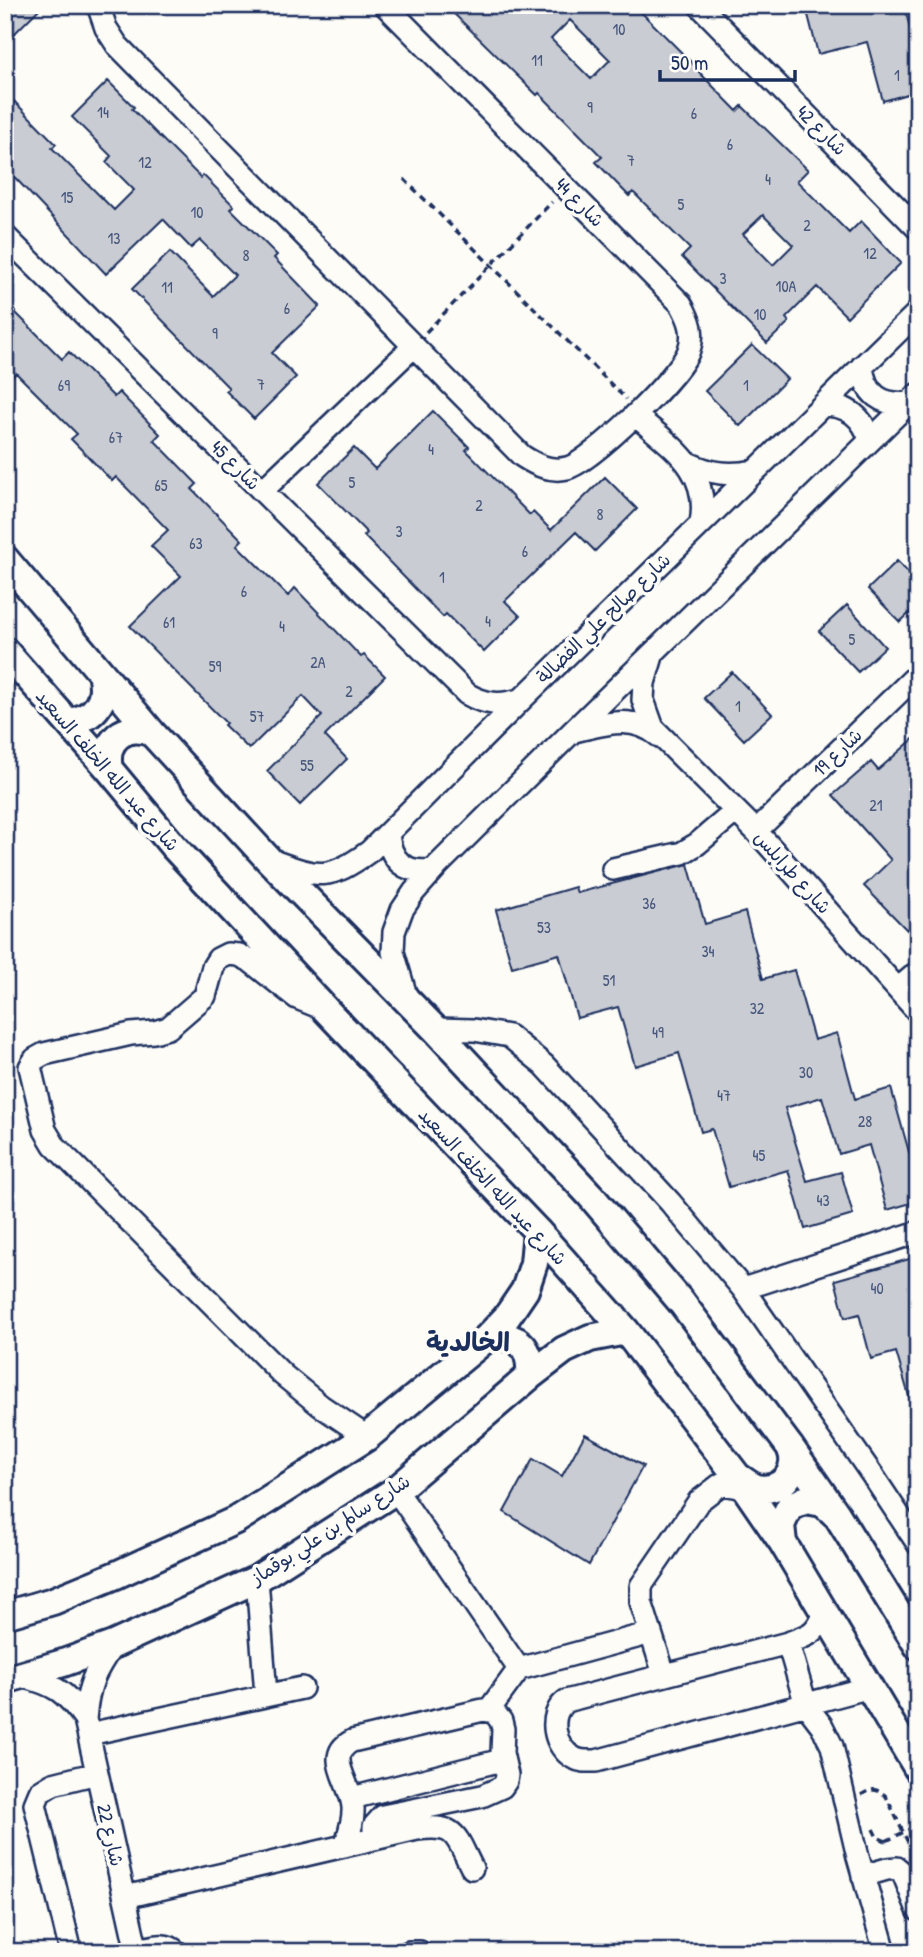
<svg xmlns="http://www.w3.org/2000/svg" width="923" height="1957" font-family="'Patrick Hand','Playpen Sans Arabic',sans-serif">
  <rect width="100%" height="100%" fill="#fdfcf7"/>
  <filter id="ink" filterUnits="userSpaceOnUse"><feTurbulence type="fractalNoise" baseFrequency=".0143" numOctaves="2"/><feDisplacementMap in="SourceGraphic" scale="14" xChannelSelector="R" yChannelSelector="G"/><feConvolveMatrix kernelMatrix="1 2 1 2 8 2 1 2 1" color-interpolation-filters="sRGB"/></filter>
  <g filter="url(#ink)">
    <!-- building -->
    <path fill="#c9ccd3" stroke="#1b2f5e" stroke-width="2" fill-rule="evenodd" d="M5,5H43L5,43Z
      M445,5H634L699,70L698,71L737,111L742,106L808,170L797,181L849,233L861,221L901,263L847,317L817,287L786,318L789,322L767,343L682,257L690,249L633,192L629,196L596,162L602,157L539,93L537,95ZM570,20L610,60L591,79L551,39ZM763,215L793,245L773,265L743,234Z
      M813,5H904L915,47L918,46V91L883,101L867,42L818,54L806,7Z
      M108,81L134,107L132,109L201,178L203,175L234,206L231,209L277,255L274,258L320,306L272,353L296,377L254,419L226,391L229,388L132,289L170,252L213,296L235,275L200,240L191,248L163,219L106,274L5,167V92L56,144L52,148L114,210L134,190L106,162L111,156L72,117Z
      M5,302L62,359L69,352L114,397L119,392L160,434L154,440L197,484L192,489L242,540L237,545L288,596L295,588L361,657L364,655L385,676L325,736L347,759L300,805L267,771L322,716L303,696L249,749L224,725L226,723L130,626L181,576L151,546L168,530L116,477L112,481L71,439L77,434L16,373L5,383Z
      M752,345L787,379L740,426L705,391Z
      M433,411L469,447L466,450L530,515L533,512L551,530L605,477L637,509L595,551L576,532L505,601L520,616L484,652L446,614L443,617L364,536L367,533L318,483L354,448L375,469Z
      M897,561L918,583V605L900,622L868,589Z
      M847,605L885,647L858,672L819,631Z
      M732,672L772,714L744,740L704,698Z
      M918,735V919L907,930L864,886L891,860L833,795L871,762L878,770Z
      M688,864L705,924L745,912L763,979L794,970L814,1040L837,1033L855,1099L891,1088L911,1159L918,1157V1201L887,1210L869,1145L839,1154L822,1097L785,1108L807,1181L841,1172L853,1215L805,1229L788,1170L729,1187L712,1129L701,1132L679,1053L635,1066L618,1007L577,1018L559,954L512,967L496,910L575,887L577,893Z
      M913,1258L918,1275V1413H914L896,1352L871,1359L859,1314L845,1318L835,1280Z
      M585,1434L643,1466L589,1565L504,1512L533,1459L562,1476Z"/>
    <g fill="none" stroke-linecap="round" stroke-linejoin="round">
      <!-- minor casing -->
      <g stroke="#1b2f5e" stroke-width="26">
        <path id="minor" d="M98,5L106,28L117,45L522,456C536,465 550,472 567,468C591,462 682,374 689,350C695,333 690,320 681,304L385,5
          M699,5L918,229
          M5,236L467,694C486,705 501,706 522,699
          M862,366C865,394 881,406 909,403
          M823,405C848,405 863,417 870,440
          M635,415C670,446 711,469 701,523
          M688,463C712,474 729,476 755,471
          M262,491L414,346
          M652,656L644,683L643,700L653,728L756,831L918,1012
          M574,731C605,724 632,714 659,736
          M756,831L918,674
          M388,833C390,862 406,874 433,870
          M270,860C318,877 327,882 370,851L522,699L918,312
          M613,869L682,853L697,844L736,811
          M898,989L918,972
          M407,999L393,952L394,932L402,910L414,892L438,865L572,732L918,394
          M324,1009L297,998L249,960L239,955L228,954L218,959L213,967L205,996L168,1028L154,1032L131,1034L44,1054L35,1059L30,1067L45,1130L54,1145L283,1375L321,1406L367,1437
          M435,1029L474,1030L509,1036L544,1065L670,1202L743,1289L873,1476L918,1544
          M743,1289L918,1232
          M396,1490L519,1669
          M257,1579L266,1695
          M825,1611C815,1635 811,1634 788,1643L566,1701C547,1715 554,1748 574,1758C581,1762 588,1761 596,1761L870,1687
          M788,1643L806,1705L822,1726L832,1746L858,1857L885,1952
          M113,1645C94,1672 88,1685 85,1719L137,1952
          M664,1674L641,1602V1586L699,1501L721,1484L745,1488
          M22,1676C55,1685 65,1691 85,1719
          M489,1710L519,1669L651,1633
          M89,1734L302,1688
          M352,1798L502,1760
          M345,1846C349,1833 354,1821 353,1807C351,1782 323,1756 352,1741L483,1710L494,1712L501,1721L503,1729L502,1753L507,1775L506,1781L502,1787L482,1796L383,1816L374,1826V1839
          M863,1876L887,1869L897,1868L903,1873L918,1910
          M125,1897L417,1829C457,1824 455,1835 472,1868
          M137,1950C152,1947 165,1941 177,1952
          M71,1952L35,1804L40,1792L53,1784L97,1773
          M409,1952H420"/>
      </g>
      <!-- major casing -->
      <g stroke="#1b2f5e" stroke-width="32">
        <path id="major" d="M5,559L152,733L269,860L435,1029L590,1195L682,1303L790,1447L837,1515L918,1646
          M5,651L109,769L174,847L326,1010L537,1231L626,1331L737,1476L783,1543L918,1769
          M68,722C96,718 108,700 101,673
          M109,769C103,740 125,722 152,733
          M488,1337C517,1333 532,1346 530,1376
          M737,1476C743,1480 750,1486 757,1488C774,1492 791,1481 793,1463C794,1457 792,1452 790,1447
          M783,1543L781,1525L789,1508L805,1500L823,1503L835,1514
          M5,1615L53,1601L116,1575L236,1520L367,1437L488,1337L506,1318L525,1290L534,1263L537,1231
          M5,1680L63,1663L113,1645L257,1579L396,1490L530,1376L564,1350L590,1338L626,1331"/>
      </g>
      <!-- path -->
      <path stroke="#1b2f5e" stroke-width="3.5" stroke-dasharray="7 5" stroke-linecap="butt" d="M404,179L626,399
        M426,332L552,202
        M861,1795C872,1788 876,1788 886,1796L914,1855L912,1858
        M873,1829L877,1837L886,1841"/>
      <!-- minor -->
      <use href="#minor" stroke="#fdfcf7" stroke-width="21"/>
      <!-- major -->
      <use href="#major" stroke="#fdfcf7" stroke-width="26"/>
      <!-- path-bridge -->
      <path stroke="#1b2f5e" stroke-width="3.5" stroke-dasharray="7 5" stroke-linecap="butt" d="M886,1841L918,1825"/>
    </g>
  </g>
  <g text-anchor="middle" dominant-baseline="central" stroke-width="7" stroke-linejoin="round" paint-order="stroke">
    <!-- number labels -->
    <g font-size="16" fill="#46567b">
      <text x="619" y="29">10</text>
      <text x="537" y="60">11</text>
      <text x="897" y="75">1</text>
      <text x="590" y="107">9</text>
      <text x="103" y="112">14</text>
      <text x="694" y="113">6</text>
      <text x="730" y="144">6</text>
      <text x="631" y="160">7</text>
      <text x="145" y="162">12</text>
      <text x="768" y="179">4</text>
      <text x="67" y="197">15</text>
      <text x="681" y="204">5</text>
      <text x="197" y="212">10</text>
      <text x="807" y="225">2</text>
      <text x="114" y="238">13</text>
      <text x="870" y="253">12</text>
      <text x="246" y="255">8</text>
      <text x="723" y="278">3</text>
      <text x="786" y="286">10A</text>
      <text x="167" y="287">11</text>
      <text x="287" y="308">6</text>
      <text x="760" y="314">10</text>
      <text x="215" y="333">9</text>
      <text x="261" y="384">7</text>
      <text x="64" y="385">69</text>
      <text x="746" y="385">1</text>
      <text x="116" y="437">67</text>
      <text x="431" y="449">4</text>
      <text x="352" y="482">5</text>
      <text x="161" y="485">65</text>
      <text x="479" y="505">2</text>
      <text x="600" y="514">8</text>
      <text x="399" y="531">3</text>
      <text x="196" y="543">63</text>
      <text x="525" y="551">6</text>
      <text x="442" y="577">1</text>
      <text x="244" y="591">6</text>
      <text x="488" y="621">4</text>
      <text x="169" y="622">61</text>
      <text x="282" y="626">4</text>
      <text x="852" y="639">5</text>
      <text x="318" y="662">2A</text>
      <text x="215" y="666">59</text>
      <text x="349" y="691">2</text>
      <text x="738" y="706">1</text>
      <text x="257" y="716">57</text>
      <text x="307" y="765">55</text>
      <text x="876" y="805">21</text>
      <text x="649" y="903">36</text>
      <text x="544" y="927">53</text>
      <text x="708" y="951">34</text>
      <text x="609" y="980">51</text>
      <text x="757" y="1008">32</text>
      <text x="658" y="1032">49</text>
      <text x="806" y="1072">30</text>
      <text x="724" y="1095">47</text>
      <text x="865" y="1121">28</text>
      <text x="759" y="1155">45</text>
      <text x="823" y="1200">43</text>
      <text x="877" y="1288">40</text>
    </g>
    <!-- street labels -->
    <g font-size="19" fill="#1b2f5e" stroke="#fdfcf7">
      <text transform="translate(822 130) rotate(45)">شارع 42</text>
      <text transform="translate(580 202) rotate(45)">شارع 44</text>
      <text transform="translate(236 465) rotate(45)">شارع 45</text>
      <text transform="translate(603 618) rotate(-44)">شارع صالح علي الفضالة</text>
      <text transform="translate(837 752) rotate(-44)">شارع 19</text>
      <text transform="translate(108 770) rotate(49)">شارع عبد الله الخلف السعيد</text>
      <text transform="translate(793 872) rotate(48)">شارع طرابلس</text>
      <text transform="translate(493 1186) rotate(47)">شارع عبد الله الخلف السعيد</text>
      <text transform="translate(330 1529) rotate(-33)">شارع سالم بن علي بوقماز</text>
      <text transform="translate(111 1835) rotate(77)">شارع 22</text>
    </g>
    <!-- district labels -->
    <g font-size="26" font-weight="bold" fill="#1b2f5e" stroke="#fdfcf7">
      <text x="468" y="1341">الخالدية</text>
    </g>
  </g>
  <!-- margin -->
  <rect width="923" height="1957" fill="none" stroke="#fdfcf7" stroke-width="28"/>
  <rect x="14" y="14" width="895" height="1929" fill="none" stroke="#1b2f5e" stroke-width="2.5" filter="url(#ink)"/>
  <!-- scale -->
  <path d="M660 70v10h135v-10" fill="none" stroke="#1b2f5e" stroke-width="3.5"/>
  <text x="671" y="70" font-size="21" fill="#1b2f5e" stroke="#fdfcf7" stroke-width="5" paint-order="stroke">50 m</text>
</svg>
